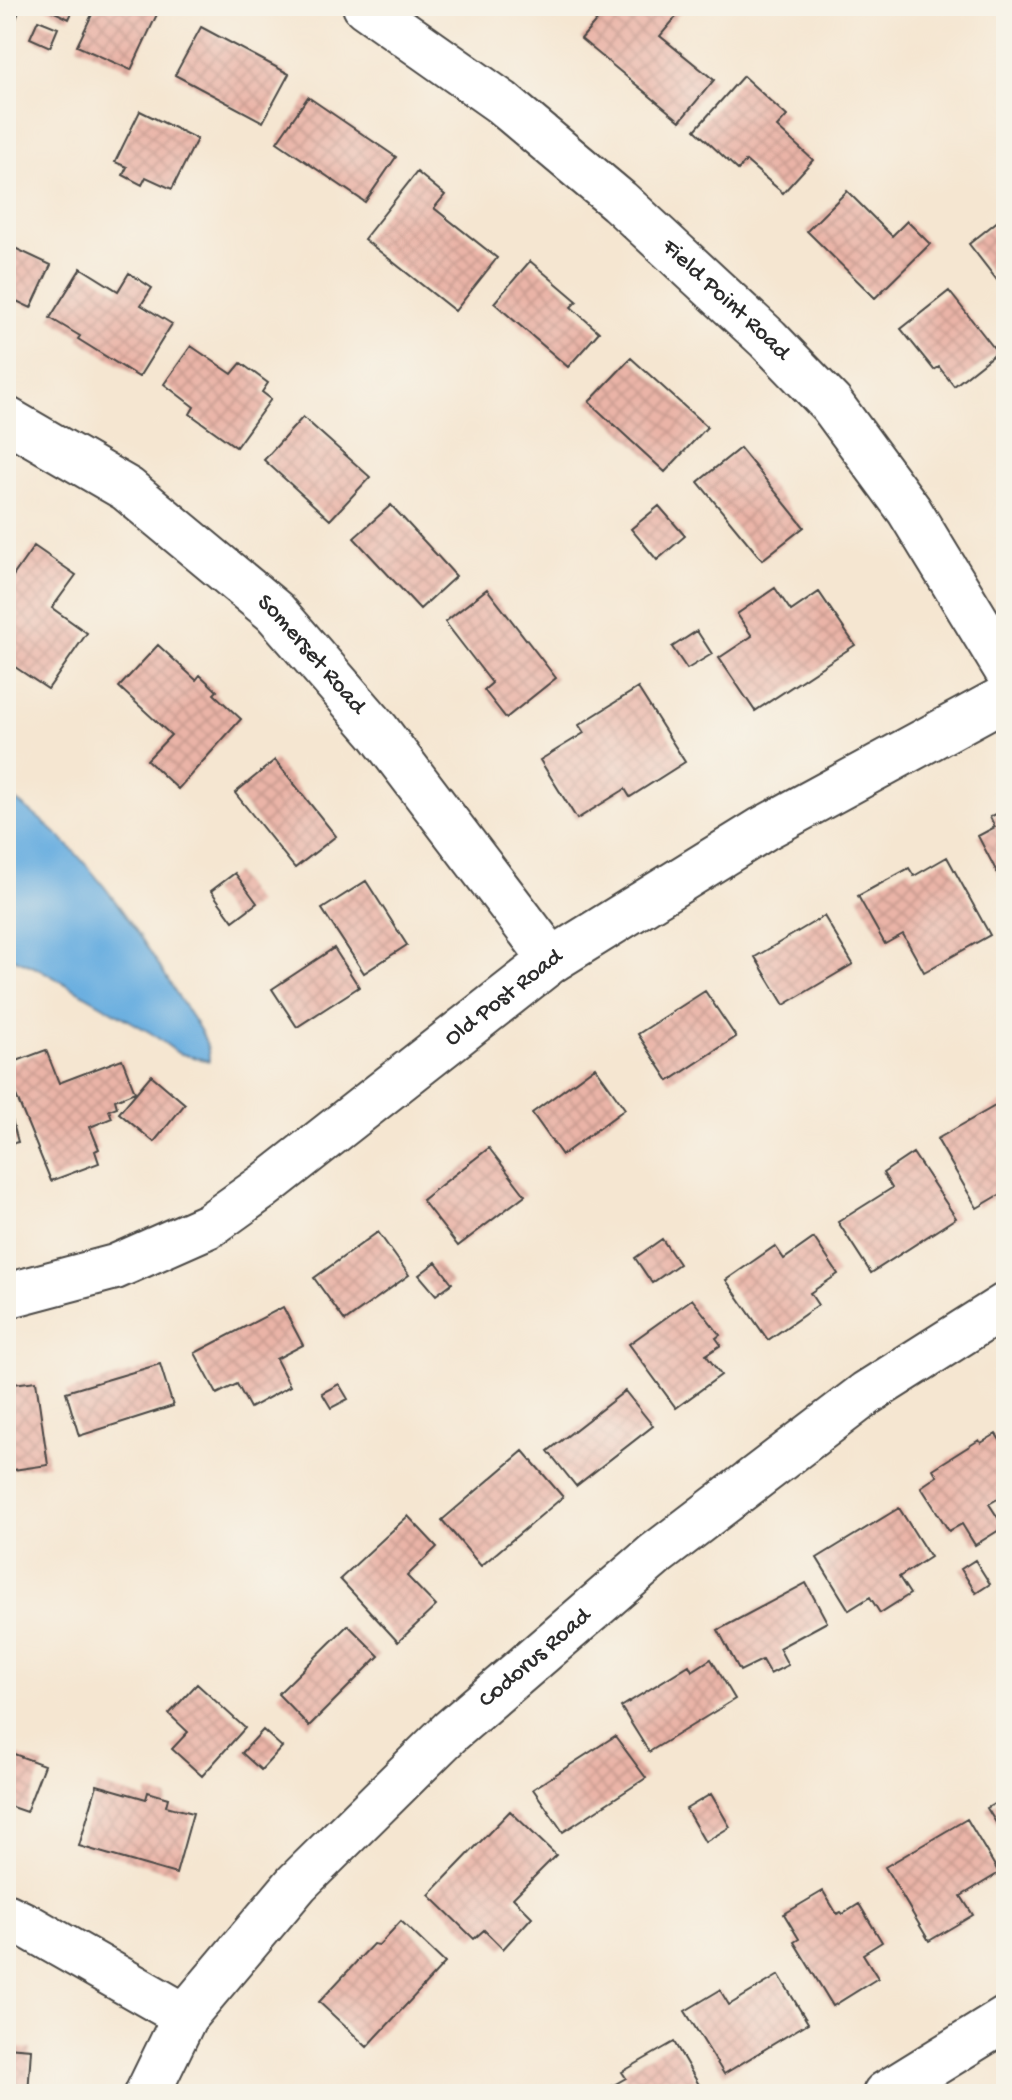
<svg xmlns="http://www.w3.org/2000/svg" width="1012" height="2100" font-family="'Gochi Hand',sans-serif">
  <defs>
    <pattern id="building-cross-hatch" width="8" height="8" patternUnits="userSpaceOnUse" patternTransform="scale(2)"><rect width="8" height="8" fill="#eab4a7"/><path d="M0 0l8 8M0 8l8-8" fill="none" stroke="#c99b90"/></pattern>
  </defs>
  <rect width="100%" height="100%" fill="#f7f3e8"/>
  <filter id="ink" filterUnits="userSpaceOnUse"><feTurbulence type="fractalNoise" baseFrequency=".0125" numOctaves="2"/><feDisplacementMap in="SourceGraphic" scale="16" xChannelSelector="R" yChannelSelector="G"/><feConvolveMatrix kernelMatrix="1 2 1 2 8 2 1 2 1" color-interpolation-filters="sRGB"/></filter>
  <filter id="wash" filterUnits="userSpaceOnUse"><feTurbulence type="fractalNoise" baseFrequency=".006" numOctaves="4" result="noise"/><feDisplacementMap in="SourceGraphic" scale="32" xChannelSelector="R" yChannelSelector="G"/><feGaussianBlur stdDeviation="1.8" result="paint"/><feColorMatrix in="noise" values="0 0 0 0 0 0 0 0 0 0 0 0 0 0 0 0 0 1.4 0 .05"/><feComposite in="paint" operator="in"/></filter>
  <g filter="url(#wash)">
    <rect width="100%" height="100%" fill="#f5e6d1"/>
    <!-- water -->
    <path fill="#6aafe0" stroke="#4a6d86" stroke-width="2" d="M6,794C82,843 135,925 181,1001C193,1020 210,1039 209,1061L178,1053L151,1033L41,970L6,955Z"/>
    <g id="blocks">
      <!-- building -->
      <path fill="url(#building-cross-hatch)" d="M6,6H21L10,35L6,34Z
        M42,6H75L69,19Z
        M96,6H151L159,10L131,70L77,46Z
        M609,6H677L682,10L660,36L714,80L680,121L581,39Z
        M38,20L58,28L50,47L30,38Z
        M201,27L289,74L263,122L175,75Z
        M743,76L787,116L777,127L813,160L783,193L746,161L738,170L695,130Z
        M308,97L396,157L365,202L277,142Z
        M140,111L197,139L172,189L146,177L142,185L123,175L127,167L115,162Z
        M417,172L445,195L434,208L497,258L455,311L364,239Z
        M847,191L892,236L907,221L930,244L875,298L807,231Z
        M1004,216L1006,279L1000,284L969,244Z
        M6,244L51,265L31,308L6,296Z
        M530,261L577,301L571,307L599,332L568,367L494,303Z
        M81,268L118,291L129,273L152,288L141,305L172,324L139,377L78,339L80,336L50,318Z
        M949,291L997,352L954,386L939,367L934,370L901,329Z
        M191,346L232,374L241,363L268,383L262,392L271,399L236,447L190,414L194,407L164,384Z
        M631,358L707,427L665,472L589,402Z
        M303,417L370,477L330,520L264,460Z
        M740,448L804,527L762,560L698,482Z
        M391,505L456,576L420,609L354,538Z
        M659,506L685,536L657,560L631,529Z
        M34,546L76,575L52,608L87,633L48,689L12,665L6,673V586Z
        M775,588L791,611L819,592L855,645L755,711L719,658L752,636L737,614Z
        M487,589L556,678L506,718L484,690L492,683L445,622Z
        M697,631L712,654L687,669L672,647Z
        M158,645L196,680L200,675L217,691L214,694L241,719L178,789L147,760L171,735L119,687Z
        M638,688L685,762L630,797L625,789L622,791L577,819L540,760L584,733L579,725Z
        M275,760L336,836L295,868L235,793Z
        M1006,809V875L1000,878L978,836L995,827L990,817Z
        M947,857L990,935L924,972L903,934L885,944L858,896L909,868L914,876Z
        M235,873L257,903L233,921L211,891Z
        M366,881L407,945L364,973L322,909Z
        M824,916L853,964L784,1005L755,957Z
        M334,948L359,987L297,1027L272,989Z
        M705,991L736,1037L669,1081L638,1034Z
        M46,1050L59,1083L122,1059L135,1092L115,1100L117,1107L109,1110L112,1118L90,1127L99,1149L95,1151L99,1163L51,1181L6,1071V1065Z
        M595,1067L625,1109L562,1155L532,1113Z
        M151,1075L185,1104L154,1142L119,1113Z
        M1004,1101L1006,1191L977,1208L937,1139Z
        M11,1116L18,1142L6,1145V1117Z
        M489,1148L525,1195L458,1246L422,1200Z
        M913,1153L956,1218L871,1273L838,1222L892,1188L883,1173Z
        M378,1232L409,1275L345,1321L314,1278Z
        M814,1238L838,1274L810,1293L818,1305L768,1340L726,1280L775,1246L784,1259Z
        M662,1239L679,1264L652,1283L635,1258Z
        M436,1262L452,1283L436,1295L419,1275Z
        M692,1299L720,1335L716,1338L721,1345L706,1355L721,1375L676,1408L629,1344Z
        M283,1307L303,1345L276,1359L290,1386L250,1408L237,1384L217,1394L195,1353Z
        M160,1364L173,1406L79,1436L66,1392Z
        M36,1381L48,1465L6,1471V1385Z
        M339,1384L348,1399L331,1408L322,1393Z
        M625,1391L653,1426L576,1486L548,1451Z
        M996,1434L1006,1449V1494L989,1504L1004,1527L975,1545L962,1524L949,1531L921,1487L937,1476L933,1469L979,1440L981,1443Z
        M523,1451L563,1497L481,1566L442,1520Z
        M899,1508L930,1557L899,1577L910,1594L880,1613L870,1597L849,1610L817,1558Z
        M408,1516L437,1547L407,1576L436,1606L398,1642L340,1579Z
        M975,1560L990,1584L976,1593L961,1569Z
        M806,1583L827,1622L779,1648L788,1665L770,1674L762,1660L740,1671L718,1630Z
        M348,1625L379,1656L309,1726L278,1694Z
        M711,1659L735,1699L649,1752L621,1707L689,1665L692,1671Z
        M197,1684L245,1728L202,1776L172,1749L188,1732L169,1714Z
        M263,1730L282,1747L261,1770L242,1753Z
        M615,1736L646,1778L563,1832L533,1789Z
        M6,1751L44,1765L26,1812L6,1805Z
        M97,1785L146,1799L148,1792L168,1798L166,1806L193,1813L176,1874L79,1846Z
        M711,1794L730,1827L705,1842L686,1809Z
        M1006,1797V1839L987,1808Z
        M510,1811L556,1855L513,1898L532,1917L503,1949L484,1930L474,1939L429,1895Z
        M967,1819L999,1873L961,1896L973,1915L929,1941L885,1867Z
        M823,1891L837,1914L841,1912L843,1914L859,1904L882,1942L863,1954L878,1978L833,2006L794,1942L799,1939L784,1914Z
        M401,1921L445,1963L367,2047L319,2002L373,1944L379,1945Z
        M779,1975L808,2023L724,2074L685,2011L720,1990L729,2005Z
        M674,2042L702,2090L696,2094H598L626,2078L622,2072Z
        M6,2047L31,2049L28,2094H6Z"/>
    </g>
  </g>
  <g filter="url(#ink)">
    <use href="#blocks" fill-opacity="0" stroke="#494744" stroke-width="2"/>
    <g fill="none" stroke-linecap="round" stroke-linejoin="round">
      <!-- minor casing -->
      <g stroke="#494744" stroke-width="48">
        <g id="minor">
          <path id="s1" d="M365,6L501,102L619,201L768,339L831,404L909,510L1006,669"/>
          <path id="s2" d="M6,419L127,489L275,612L378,731L552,960"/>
          <path id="s3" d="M6,1296L115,1267L210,1225L263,1187L552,960L763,829L1006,697"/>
          <path d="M6,1916L29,1927L185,2016"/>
          <path id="s4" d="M147,2094L185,2016L297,1883L451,1731L656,1554L867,1393L1006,1305"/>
          <path d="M885,2094L1006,2019"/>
        </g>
      </g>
      <!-- minor -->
      <use href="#minor" stroke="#fff" stroke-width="44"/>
    </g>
  </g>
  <g text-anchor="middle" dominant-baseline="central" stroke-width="8" stroke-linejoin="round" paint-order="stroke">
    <!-- street labels -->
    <g font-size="24" fill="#2b2b2b" stroke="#f7f3e8">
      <text stroke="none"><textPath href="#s1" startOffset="466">Field Point Road</textPath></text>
      <text stroke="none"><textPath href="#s2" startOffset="388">Somerset Road</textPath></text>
      <text stroke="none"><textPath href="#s3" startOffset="588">Old Post Road</textPath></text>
      <text stroke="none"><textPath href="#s4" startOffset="588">Codorus Road</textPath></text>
    </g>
  </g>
  <!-- margin -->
  <rect width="1012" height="2100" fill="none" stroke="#f7f3e8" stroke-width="32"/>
</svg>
